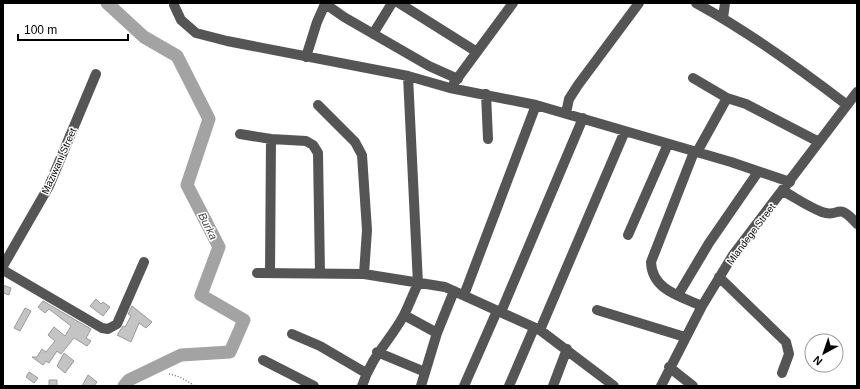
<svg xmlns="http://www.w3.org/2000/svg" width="860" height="389" font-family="Arial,sans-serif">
  <rect width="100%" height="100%" fill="#fff"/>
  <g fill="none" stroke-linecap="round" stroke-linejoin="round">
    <!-- river -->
    <path stroke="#a3a3a3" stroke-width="13" d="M107,3L144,37L177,56L209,119L187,185L219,247L201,295L244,320L230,352L181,355L129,380L124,386"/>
  </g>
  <!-- building -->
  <path fill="#c4c4c4" stroke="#999" d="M3,285L11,288L9,295L3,293Z
    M96,299L101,304L103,302L110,307L103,316L90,306Z
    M43,301L91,329L86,338L91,341L87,346L74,338L61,354L57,351L49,363L46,361L43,365L32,357H37L42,349L46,352L55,341L48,335L54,327L65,336L71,326L49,309L45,313L38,307Z
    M132,306L152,322L146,328L139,323L131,342L117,335L123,326L125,327L131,316L128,314Z
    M25,308L31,311L20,331L14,328Z
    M64,353L74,361L65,373L57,366Z
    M29,372L38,378L34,383L26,377Z
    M88,375L97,382L94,386H82Z
    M49,380H57V386H49Z"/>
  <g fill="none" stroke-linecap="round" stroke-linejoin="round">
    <!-- path -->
    <path stroke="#777" stroke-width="1.5" stroke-dasharray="1 2" stroke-linecap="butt" d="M169,374L180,377L195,386"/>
    <!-- minor -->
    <path stroke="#555" stroke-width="10" d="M324,3L344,17L429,66L458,79
      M399,3L477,52
      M696,3C749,32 799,68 847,105
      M174,5L181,20L196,33L227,41L408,76L450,88L536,105L731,162L790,182
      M723,18L725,3
      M373,34L392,3
      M306,57L317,22L325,4
      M693,78L727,98L746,104L819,142
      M454,83L513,3
      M486,94L488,139
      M318,105L355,142L362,155L367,230L364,274
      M566,113L569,99L578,85L639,3
      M240,134L271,139L306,141L313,145L318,153L320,273
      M694,152L651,262C652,290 680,296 702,306
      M697,152L727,98
      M783,191C796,198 809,207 822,212C840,219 836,200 857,224
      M628,235L668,144
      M3,266L49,186L96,74
      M3,270L102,328L108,329L117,324L144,262
      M257,273L364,274L445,287L540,330L614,386
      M270,273L271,139
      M719,277L786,342L789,354L782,373
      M464,295L536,105
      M678,295L709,243L758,172
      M597,310L685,337
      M501,312L583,118
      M404,315L437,333
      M540,330L625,131
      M292,334L320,346L366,373
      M377,352L425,372
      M263,360L314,386
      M669,367L693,386
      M362,386C372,355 390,341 404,315C409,305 413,294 418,284L408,76
      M421,386L437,333L454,291
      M464,386L497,311
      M509,386L534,328
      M553,386L567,349
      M661,386L702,306L733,255L857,92"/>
  </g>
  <g text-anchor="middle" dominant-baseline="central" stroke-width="3" stroke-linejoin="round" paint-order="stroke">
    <!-- street labels -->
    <g font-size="10" fill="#000" stroke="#fff">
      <text transform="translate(59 161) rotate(-66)">Maziwani Street</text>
      <text transform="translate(751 234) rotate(-53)">Mlandege Street</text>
    </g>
    <!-- water labels -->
    <g font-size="11" font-style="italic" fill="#444" stroke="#fff">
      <text transform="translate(208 226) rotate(63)">Burka</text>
    </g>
  </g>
  <!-- border -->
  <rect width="860" height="389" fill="none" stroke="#000000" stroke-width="8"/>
  <!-- north arrow -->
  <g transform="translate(824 353) rotate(220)"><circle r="19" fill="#ffffff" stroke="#999999"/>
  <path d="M0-3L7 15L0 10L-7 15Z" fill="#000000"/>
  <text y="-6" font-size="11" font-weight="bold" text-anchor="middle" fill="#000000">N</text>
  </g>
  <!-- scale -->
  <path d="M18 34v6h110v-6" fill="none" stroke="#000000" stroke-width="2"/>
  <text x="24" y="34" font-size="12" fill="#000000" stroke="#ffffff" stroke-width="3" paint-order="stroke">100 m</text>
</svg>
